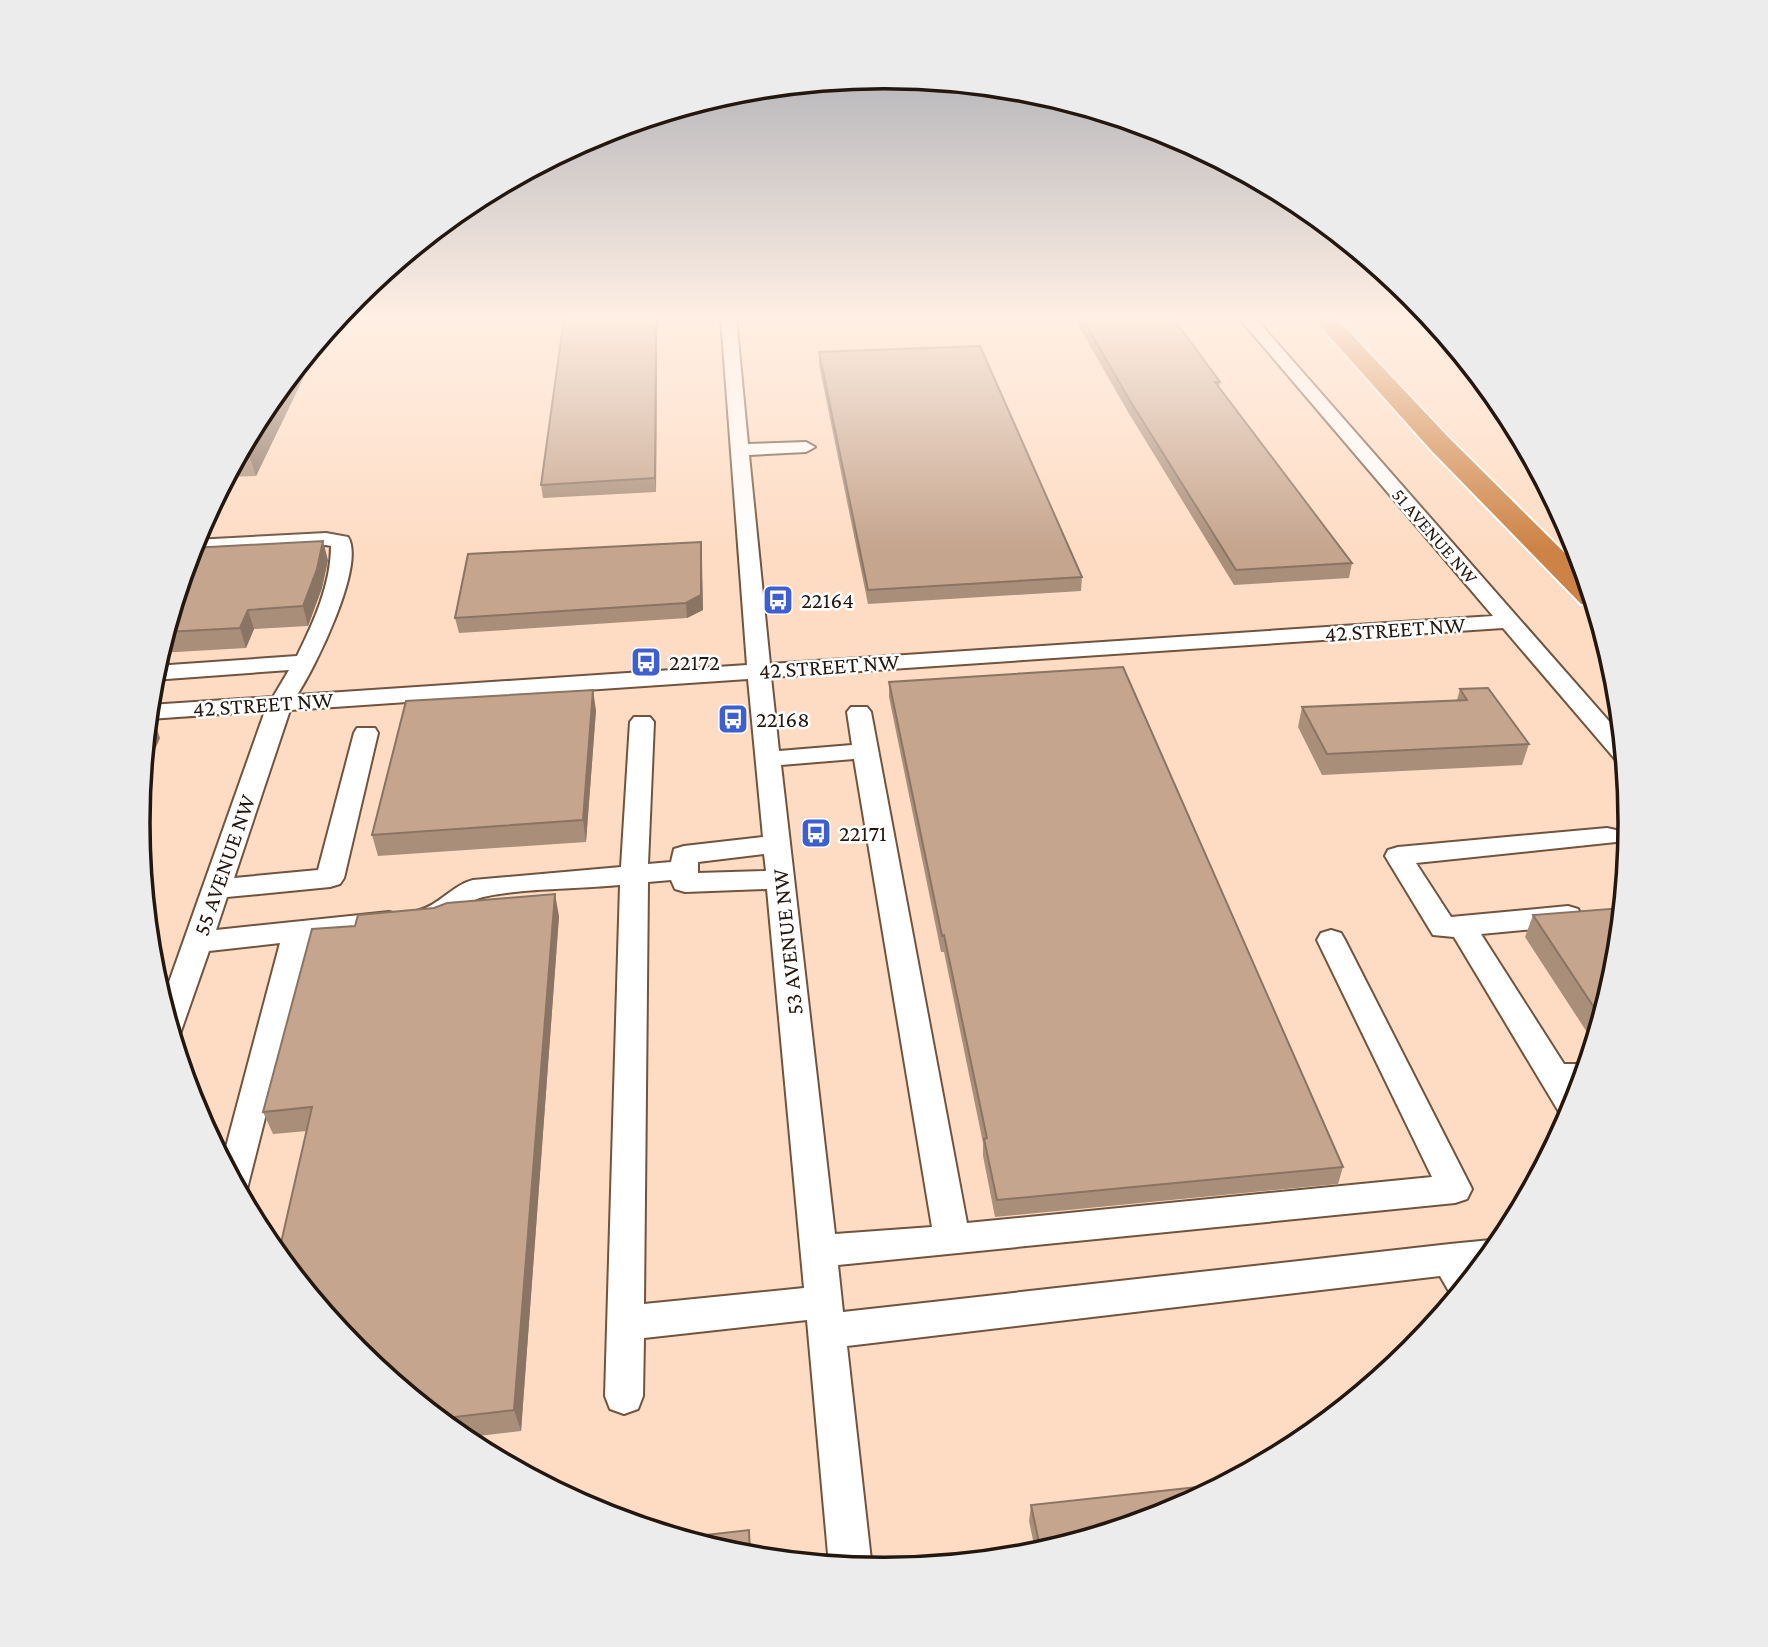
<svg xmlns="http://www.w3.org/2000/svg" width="1768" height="1647" font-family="'Crimson Pro',serif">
  <rect width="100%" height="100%" fill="#fedcc4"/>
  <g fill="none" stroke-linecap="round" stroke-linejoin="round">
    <!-- minor casing -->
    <g stroke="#70543f" stroke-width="4">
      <path id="minor" d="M721,318H736L748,444L806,442L815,447L806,452L749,455L770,664L1493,616L1239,318H1255L1622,736L1624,761L1615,759L1503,628L771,677L779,751L852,745L847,712L851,707H867L871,712L967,1223L1432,1177L1317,940L1321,933L1331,930L1341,933L1345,940L1472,1189L1467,1199L1455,1203L838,1265L843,1312L1450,1244L1491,1240L1501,1243L1454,1300L1440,1276L847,1346L872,1569L829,1565L807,1320L644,1338L643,1396L638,1409L624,1414L610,1409L605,1396L620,885C578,889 524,888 483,897C456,903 456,936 417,925L413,918L417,911C440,905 451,886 473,880L621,867L630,722L634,717H650L654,722L648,864L671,862L674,849L684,846L763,837L748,679L290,710L234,878L318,870L354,733L357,728H375L378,733L344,878L340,884L330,887L227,897L216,930L389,912L399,915L403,922L399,929L389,932L310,940L246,1193L240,1195L222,1162L280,943L209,951L180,1034L172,1036L162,1002L265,711L149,719V705L273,697L289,670L153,680L155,666L297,656C314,622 331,584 331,546L326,545L192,552L194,540L326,533L348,537C366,565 314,670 297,695L747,665ZM854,759L932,1227L835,1234L781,765ZM764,854L766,871L698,873V862ZM671,880L675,889L685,892L767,889L804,1288L644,1304L648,882Z
        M1607,828L1616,830L1620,836L1616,842L1416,863L1451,917L1568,906L1578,909L1582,916L1578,923L1568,926L1481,934L1564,1064H1587L1568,1119L1562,1117L1454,937L1433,935L1385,856L1388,850L1398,847Z"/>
    </g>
    <!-- highway casing -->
    <g stroke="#fff" stroke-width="4">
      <path id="highway" d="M1313,318H1336L1449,438L1584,572L1594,606L1581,604L1431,450Z"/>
    </g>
    <!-- minor -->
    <use href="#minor" fill="#fff" fill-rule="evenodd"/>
    <!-- highway -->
    <use href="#highway" fill="#cd8345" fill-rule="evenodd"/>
  </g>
  <!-- wall -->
  <path fill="#a98e7a" d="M564,318H657L656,492L543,498L541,485Z
    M1074,318H1173L1220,382L1219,387L1352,563L1349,578L1234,585L1128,412Z
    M324,335L256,476L227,477L264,408Z
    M819,352L1082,577L1081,591L868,604L819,365Z
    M191,548L328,560L322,588L308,626L254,629L246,648L159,653Z
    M702,556L703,610L687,618L459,633L455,618Z
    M889,682L1343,1167L1338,1184L995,1217L983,1156V1143L944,952H941L889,697Z
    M1460,689L1529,744L1522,765L1322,775L1298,727L1302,707L1457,700Z
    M596,710L586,842L378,856L372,835Z
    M1533,915L1616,970L1594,1043L1525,937Z
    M559,916L521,1431L462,1438L356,1351L307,1131L273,1134L263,1112Z
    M1031,1505L1169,1513L1036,1554L1029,1521Z"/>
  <!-- shaded-wall -->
  <path fill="#8a7463" d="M656,318H657L656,492L655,478Z
    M324,335L256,476L250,458L293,372Z
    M323,541L328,560L322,588L308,626L303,606Z
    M701,542L703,610L687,618L686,603Z
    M248,610L254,629L246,648L240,628Z
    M593,690L596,710L586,842L583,820Z
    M154,720L160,738L142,780L146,737Z
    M555,894L559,916L521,1431L514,1410Z
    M749,1530L751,1551V1557H750Z"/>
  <!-- building -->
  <path fill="#c5a58e" stroke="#8a7463" stroke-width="2" d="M564,318H656L655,478L541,485Z
    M1082,318H1173L1220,382H1215L1352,563L1236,570L1129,399Z
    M980,346L1082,577L868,590L819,352Z
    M293,372L250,458L237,459L264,408Z
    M323,541L317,569L303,606L248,610L240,628L166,632L191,548Z
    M701,542V595L686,603L455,618L468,554Z
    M1123,667L1343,1167L997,1200L984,1139L987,1138L944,935L942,936L889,682Z
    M1488,688L1529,744L1327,754L1302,707L1467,700L1460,689Z
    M593,690L583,820L372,835L406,701Z
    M154,720L146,737L148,721Z
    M555,894L514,1410L438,1419L356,1351L278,1256L312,1107L263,1112L312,929L355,926L358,915L434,908L447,903Z
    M1622,908L1616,970L1601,1018L1533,915Z
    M1225,1484L1169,1513L1041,1552L1031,1505Z
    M749,1530L750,1557L738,1556L679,1538Z"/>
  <!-- sky -->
  <linearGradient id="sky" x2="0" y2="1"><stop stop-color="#a3a7af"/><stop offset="0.58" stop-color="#ffefe4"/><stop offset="1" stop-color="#ffefe4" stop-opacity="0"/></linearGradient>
  <rect width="1768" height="548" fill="url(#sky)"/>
  <!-- icons -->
  <defs>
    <g id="bus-square" transform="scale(1.575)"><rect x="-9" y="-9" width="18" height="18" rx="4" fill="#3f5ed0" stroke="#fff"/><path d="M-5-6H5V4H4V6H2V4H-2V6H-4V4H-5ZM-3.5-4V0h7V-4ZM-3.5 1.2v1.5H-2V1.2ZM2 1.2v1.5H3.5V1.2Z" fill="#fff"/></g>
  </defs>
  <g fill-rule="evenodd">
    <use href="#bus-square" x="778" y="600"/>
    <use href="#bus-square" x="646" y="662"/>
    <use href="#bus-square" x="733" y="719"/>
    <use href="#bus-square" x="816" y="833"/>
  </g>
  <g text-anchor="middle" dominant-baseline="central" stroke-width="5" stroke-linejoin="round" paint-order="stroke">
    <!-- far-street labels -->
    <g font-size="19" fill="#23170f" stroke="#fff">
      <text transform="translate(1435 536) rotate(49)">51 AVENUE NW</text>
    </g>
    <!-- poi labels -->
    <g font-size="23" fill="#23170f" stroke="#fff" text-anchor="start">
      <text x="801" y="600">22164</text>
      <text x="669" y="662">22172</text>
      <text x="756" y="719">22168</text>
      <text x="839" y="833">22171</text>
    </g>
    <!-- street labels -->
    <g font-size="23" fill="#23170f" stroke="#fff">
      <text transform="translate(1395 629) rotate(-4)">42 STREET NW</text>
      <text transform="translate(829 666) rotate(-4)">42 STREET NW</text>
      <text transform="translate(263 704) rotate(-4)">42 STREET NW</text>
      <text transform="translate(224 865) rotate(-71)">55 AVENUE NW</text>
      <text transform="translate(787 942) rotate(-96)">53 AVENUE NW</text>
    </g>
  </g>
  <!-- crop -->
  <path d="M0 0H1768V1647H0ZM150 823a734 734 0 1 1 1468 0a734 734 0 1 1-1468 0Z" fill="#edecec" fill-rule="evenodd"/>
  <path fill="none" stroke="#23170f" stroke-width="3.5" d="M150 823a734 734 0 1 1 1468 0a734 734 0 1 1-1468 0Z"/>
</svg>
